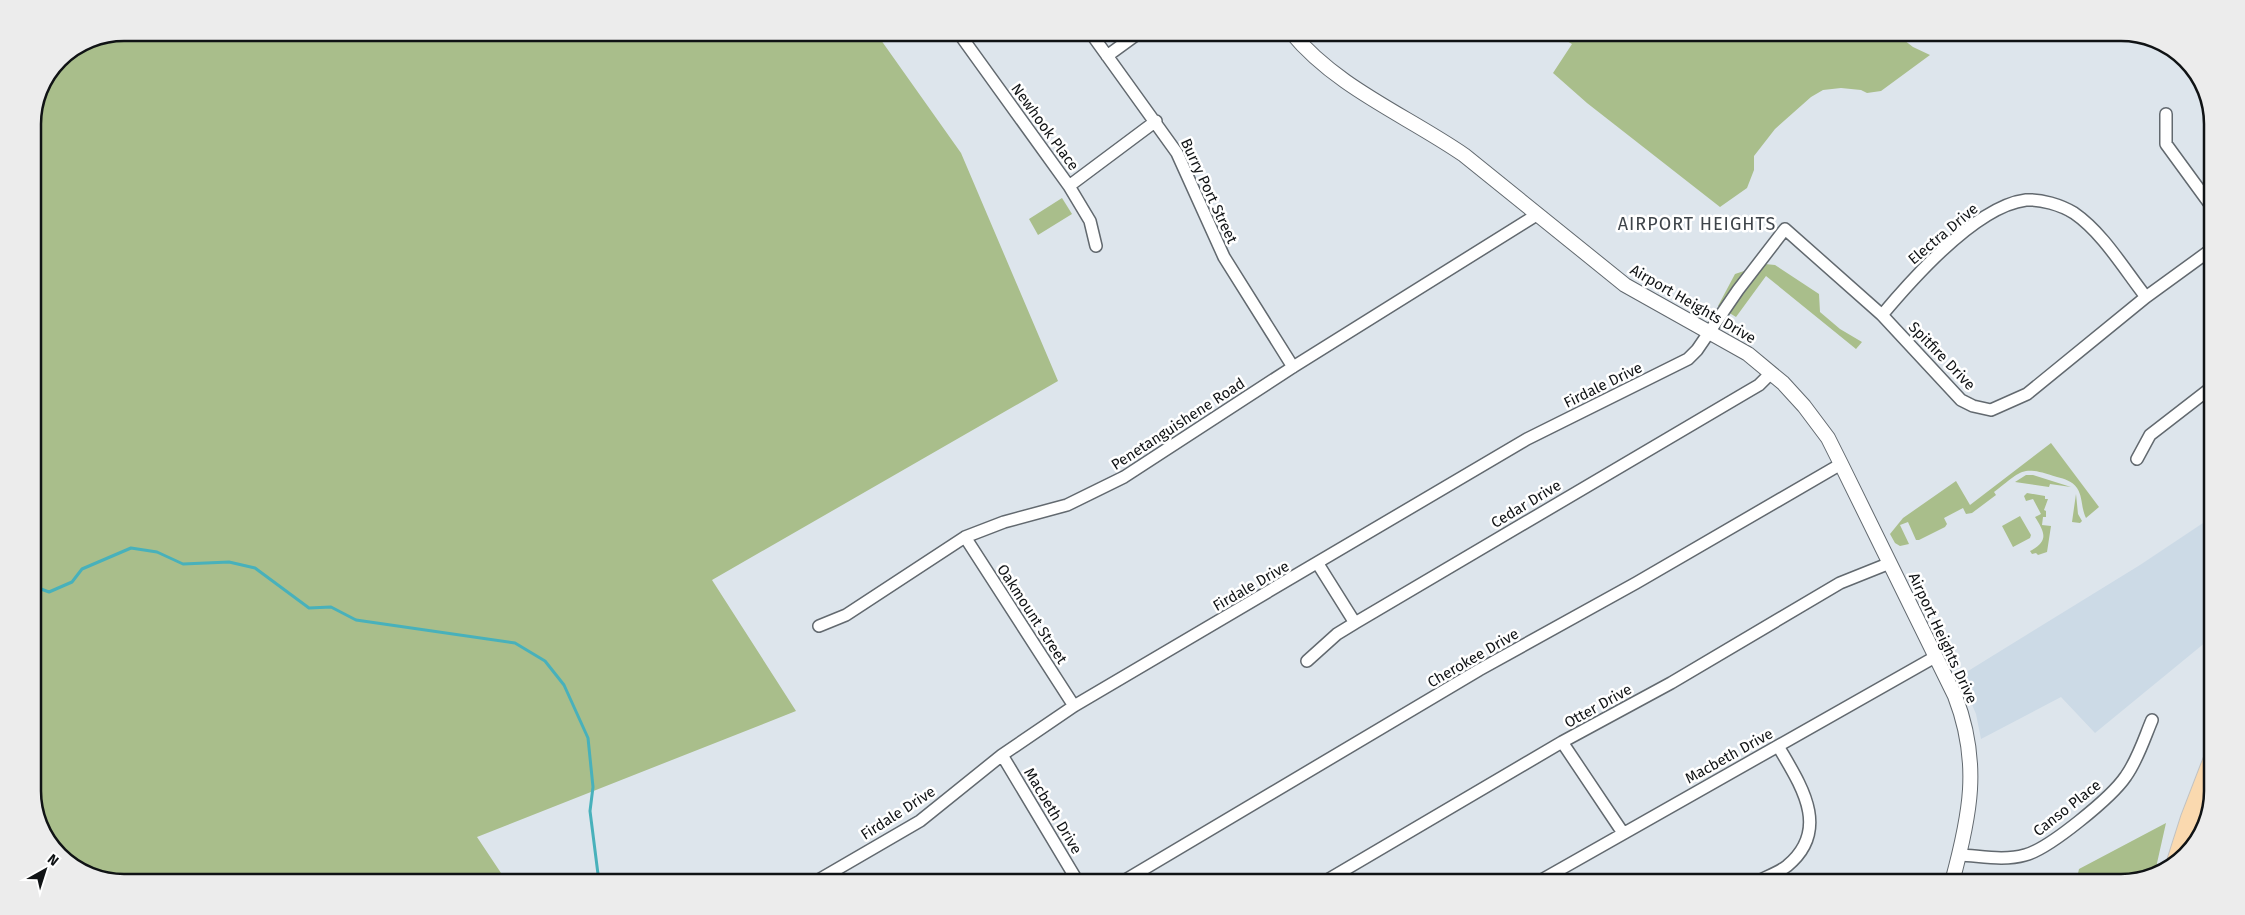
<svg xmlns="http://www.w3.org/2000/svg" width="2245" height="915" font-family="'Fira Sans',sans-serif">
  <rect width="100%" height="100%" fill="#dde5ec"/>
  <!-- built -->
  <path fill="#ccdae6" d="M2212,517V637L2095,733L2061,697L1981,739L1976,714L1960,676L2140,565Z"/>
  <!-- green -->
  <path fill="#a9be8b" d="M125,32L876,33L961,153L1058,381L712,580L796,711L477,837L507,882H125L90,876L51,846L33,797V119L60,59L90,39Z
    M1553,33H1895L1913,47L1930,55L1881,91L1867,93L1861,90L1841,88L1823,90L1811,97L1775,129L1754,156V170L1747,188L1720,207L1587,103L1553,73L1572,44Z
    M1062,198L1072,214L1038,235L1029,219Z
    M1765,264L1775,265L1819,294L1820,312L1840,329L1862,342L1856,349L1766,276L1736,317L1718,306L1735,274Z
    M2051,443L2099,507L2086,518C2081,508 2083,497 2077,488C2072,481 2065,479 2057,477C2021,465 2023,470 1994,492L1996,495L1972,513L1966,514L1963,508L1944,518L1947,524L1945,527L1919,540H1916L1908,522L1900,525L1909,544L1900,546L1895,543L1890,534L1903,518L1956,481L1970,505Z
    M2026,475H2033L2071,487L2050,484L2049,487L2015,482Z
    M2027,493L2045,496V499H2048L2044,510L2046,511V517H2043L2042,525L2051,526L2047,552L2038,555L2036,553L2032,554L2030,551C2049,541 2045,533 2035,517L2041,514L2033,499L2026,501L2024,496Z
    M2076,494L2078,514L2082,521L2080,523L2072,522Z
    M2020,516L2031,535L2030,538L2013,547L2002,526Z
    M2166,823L2155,872L2121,882H2076L2079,869Z
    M1058,873L1064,882H1041Z"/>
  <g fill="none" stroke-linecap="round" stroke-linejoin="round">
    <!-- stream -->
    <path stroke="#48b1bb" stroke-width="3" d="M33,586L49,592L72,582L82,569L131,548L157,552L183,564L229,562L255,568L309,608L331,607L356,620L515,643L545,661L564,685L588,738L593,787L590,811L599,882"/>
    <!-- minor casing -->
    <g stroke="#62696f" stroke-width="14">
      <path id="minor" d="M958,32L1069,186L1090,221L1096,246
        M1090,32L1177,153L1224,257L1293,367
        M1107,56L1140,32
        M2166,114V144L2212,207
        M1069,186L1156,121
        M1882,315C1913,278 1977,206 2026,200C2041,199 2061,205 2074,213C2103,233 2124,269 2146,297
        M2137,459L2150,435L2212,387
        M965,537L1074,706
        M1318,564L1355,623L1747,392L1759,385L1771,373
        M819,626L846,615L965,537L1004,522L1067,505L1124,477L1293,367L1538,214
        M1307,661L1337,634L1355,623
        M1562,742L1623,833
        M1002,755L1078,882
        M1960,855C1981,856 2004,861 2025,855C2049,849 2112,797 2126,776C2138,759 2144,739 2152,720
        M815,882L920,821L1002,755L1074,706L1527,439L1688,359L1697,350L1738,290L1785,229L1882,315L1961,400L1973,406L1991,410L2027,394L2146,297L2212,249
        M1122,882L1479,670L1636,583L1841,464
        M1324,882L1562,742L1671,683L1840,583L1890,563
        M1538,882L1935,657
        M1756,882C1766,877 1778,873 1787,866C1832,829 1800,784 1778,746"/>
    </g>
    <!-- tertiary casing -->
    <g stroke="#62696f" stroke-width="16">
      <path id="tertiary" d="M1291,32C1337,88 1406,115 1464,155L1625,285L1748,354L1783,383L1804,406L1828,438L1841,464L1955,696C1981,763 1970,816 1952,882"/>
    </g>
    <!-- primary casing -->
    <g stroke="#c1c2c2" stroke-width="20">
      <path id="primary" d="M2176,862L2190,818L2212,761"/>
    </g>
    <!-- minor -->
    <use href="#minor" stroke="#fff" stroke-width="11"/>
    <!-- tertiary -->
    <use href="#tertiary" stroke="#fff" stroke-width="14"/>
    <!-- primary -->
    <use href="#primary" stroke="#fad9af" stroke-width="18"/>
  </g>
  <g text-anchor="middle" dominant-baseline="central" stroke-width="5" stroke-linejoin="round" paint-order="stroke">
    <!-- street labels -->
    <g font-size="15" fill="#101315" stroke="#fff">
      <text transform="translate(1045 127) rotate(54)">Newhook Place</text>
      <text transform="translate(1209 191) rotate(65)">Burry Port Street</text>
      <text transform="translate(1943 234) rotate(-40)">Electra Drive</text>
      <text transform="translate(1693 304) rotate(30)">Airport Heights Drive</text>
      <text transform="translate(1942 356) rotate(46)">Spitfire Drive</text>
      <text transform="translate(1603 385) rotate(-26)">Firdale Drive</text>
      <text transform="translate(1178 424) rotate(-33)">Penetanguishene Road</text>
      <text transform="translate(1526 504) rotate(-31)">Cedar Drive</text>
      <text transform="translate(1251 586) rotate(-30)">Firdale Drive</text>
      <text transform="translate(1032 614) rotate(57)">Oakmount Street</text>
      <text transform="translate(1943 638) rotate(65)">Airport Heights Drive</text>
      <text transform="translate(1473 658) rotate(-30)">Cherokee Drive</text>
      <text transform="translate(1598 706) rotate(-29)">Otter Drive</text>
      <text transform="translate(1729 756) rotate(-29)">Macbeth Drive</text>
      <text transform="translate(2067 808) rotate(-38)">Canso Place</text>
      <text transform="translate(1053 811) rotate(59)">Macbeth Drive</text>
      <text transform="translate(898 813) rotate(-33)">Firdale Drive</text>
    </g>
    <!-- quarter labels -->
    <g font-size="18" letter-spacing="1" fill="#3e444a" stroke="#fff">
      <text x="1697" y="224">AIRPORT HEIGHTS</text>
    </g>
  </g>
  <!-- crop -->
  <path d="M0 0H2245V915H0ZM124 41H2121A83 83 0 0 1 2204 124V791A83 83 0 0 1 2121 874H124A83 83 0 0 1 41 791V124A83 83 0 0 1 124 41Z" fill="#ececec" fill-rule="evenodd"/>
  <path fill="none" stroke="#101315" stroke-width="2.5" d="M124 41H2121A83 83 0 0 1 2204 124V791A83 83 0 0 1 2121 874H124A83 83 0 0 1 41 791V124A83 83 0 0 1 124 41Z"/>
  <!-- north arrow -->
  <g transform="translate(45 870) rotate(39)" stroke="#ffffff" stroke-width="4" paint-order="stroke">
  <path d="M0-4L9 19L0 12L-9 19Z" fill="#101315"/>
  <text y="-8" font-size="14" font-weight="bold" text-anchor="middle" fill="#101315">N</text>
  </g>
</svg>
